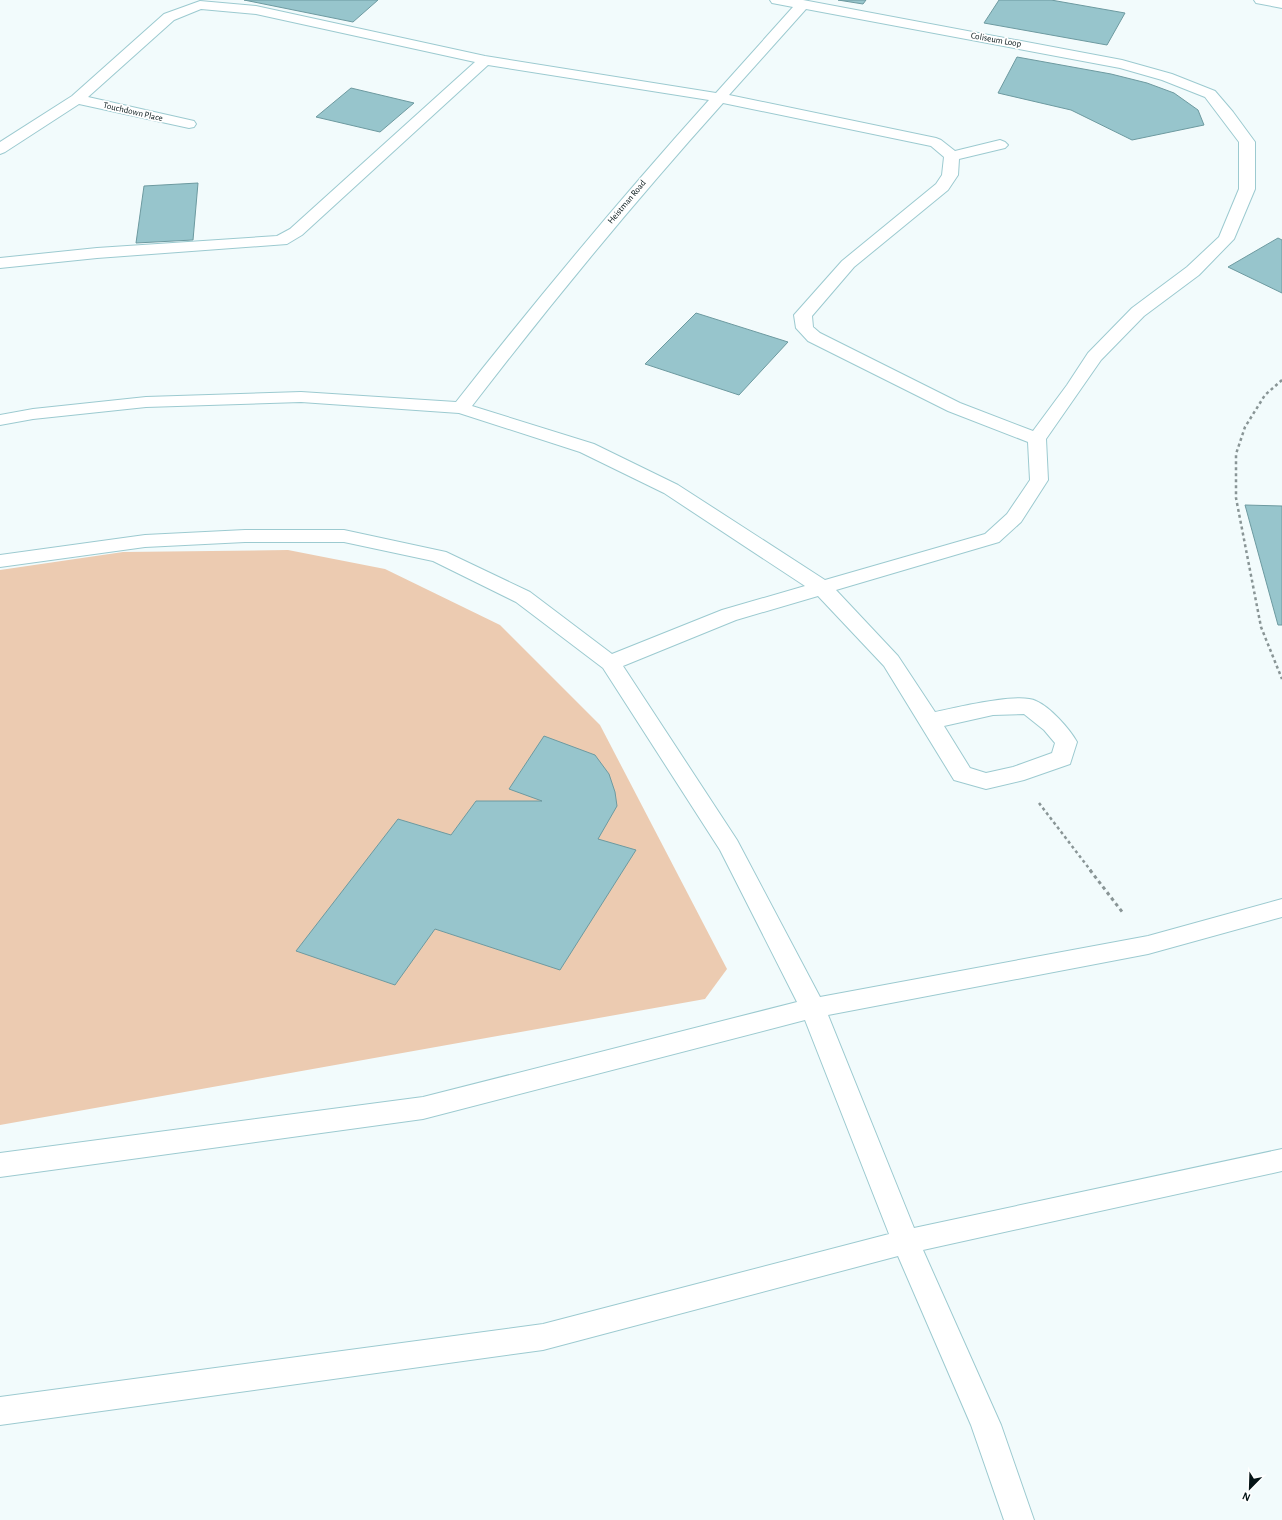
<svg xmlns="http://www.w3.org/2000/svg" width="1282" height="1520" font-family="'Alegreya Sans',sans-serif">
  <rect width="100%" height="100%" fill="#f2fbfc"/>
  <!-- green -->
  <path fill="#eccbb1" d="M288,550L385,569L500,625L600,725L727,969L705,999L0,1125V570L123,552Z"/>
  <!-- building -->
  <path fill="#97c5cc" stroke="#6d9aa0" d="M244,0H378L353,22Z
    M838,0H866L863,4Z
    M999,0H1051L1125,13L1107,45L984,23Z
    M1017,57L1111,74L1147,83L1174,93L1198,110L1204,125L1132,140L1071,110L998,93Z
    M351,88L414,103L380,132L316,117Z
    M198,183L193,240L136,243L144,186Z
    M1278,238L1282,240V293L1228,267Z
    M696,313L788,342L739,395L645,364Z
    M1245,505L1282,506V625H1278Z
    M544,736L595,755L609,774L615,792L617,806L598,839L636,850L560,970L435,929L395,985L296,951L398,819L451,835L476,801H542L509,789Z"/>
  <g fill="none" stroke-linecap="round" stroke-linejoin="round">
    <!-- street casing -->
    <g stroke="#9ccad0" stroke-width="2">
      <path id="street" d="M770,0H803L1122,60L1172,74L1215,91L1233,112L1255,142V189L1234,239L1199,275L1144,316L1101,360L1046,439L1048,480L1021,522L999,542L836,590L898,656L935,712C956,708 1019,692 1036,701C1050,707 1069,728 1077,742L1070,764L1024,780L986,789L954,780L884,666L818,596L736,620L623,666L737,840L820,997L1148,936L1282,899V917L1148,954L828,1015L914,1228L1282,1149V1171L923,1250L1001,1425L1034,1520H1004L971,1425L898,1256L543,1350L0,1425V1397L543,1324L889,1234L805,1020L423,1119L0,1177V1153L423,1097L797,1002L720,850L603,668L516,602L433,561L344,542H245L145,547L0,567V555L145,535L245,530H344L446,552L530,592L612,654L722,610L805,586L664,493L580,452L459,413L301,402L146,407L33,419L0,425V415L33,409L146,397L301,392L456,402C537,299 621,198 709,100L488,65L302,235L287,244L97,258L0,268V258L97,248L277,236L290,229L475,62L256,14L201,9L174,20L88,97L194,121L196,124L194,127L189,128L79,104L5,152L0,154V142L72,96L164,14L200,1L256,6L485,56L716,93L793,7L772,3ZM806,9L1120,68L1162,80L1205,97L1239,142V189L1219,237L1187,267L1132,308L1088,353L1067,385L1033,431L960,403L820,333L813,327L812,316L854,267L948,190L958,175L959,159L1005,148L1008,145L1005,142L1000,140L955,151L941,140L936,138L729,95ZM723,103L931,146L944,157L942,175L936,184L842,261L794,315L796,328L808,341L948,411L1028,442L1030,480L1007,514L985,534L825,580L678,485L594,444L472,406C552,302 635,201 723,103ZM1024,714L1044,730L1055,743L1052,753L1013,767L986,773L970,768L944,726L993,715Z
        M1254,0H1282V8L1256,3Z"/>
    </g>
    <!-- path-far1 -->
    <path stroke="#899596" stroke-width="2.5" stroke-dasharray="3 3" stroke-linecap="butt" d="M1282,380L1265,395L1245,427L1236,454V498L1261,627L1282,679
      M1039,803L1091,871"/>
    <!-- path -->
    <path stroke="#899596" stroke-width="3" stroke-dasharray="3.5 3.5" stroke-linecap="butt" d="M1090,870L1123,913"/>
    <!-- street -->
    <use href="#street" fill="#fff" fill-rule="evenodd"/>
  </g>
  <g text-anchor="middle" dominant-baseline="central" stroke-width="3.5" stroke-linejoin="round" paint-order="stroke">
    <!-- far-street labels -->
    <g font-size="9" fill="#031315" stroke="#fff">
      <text transform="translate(996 40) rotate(10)">Coliseum Loop</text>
      <text transform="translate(133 112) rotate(13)">Touchdown Place</text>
      <text transform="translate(627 202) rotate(-50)">Heistman Road</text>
    </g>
  </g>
  <!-- north arrow -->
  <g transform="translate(1250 1488) rotate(203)" stroke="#ffffff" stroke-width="3" paint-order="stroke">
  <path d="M0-3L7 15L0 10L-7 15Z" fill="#031315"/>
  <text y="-6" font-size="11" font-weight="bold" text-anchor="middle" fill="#031315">N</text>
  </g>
</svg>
